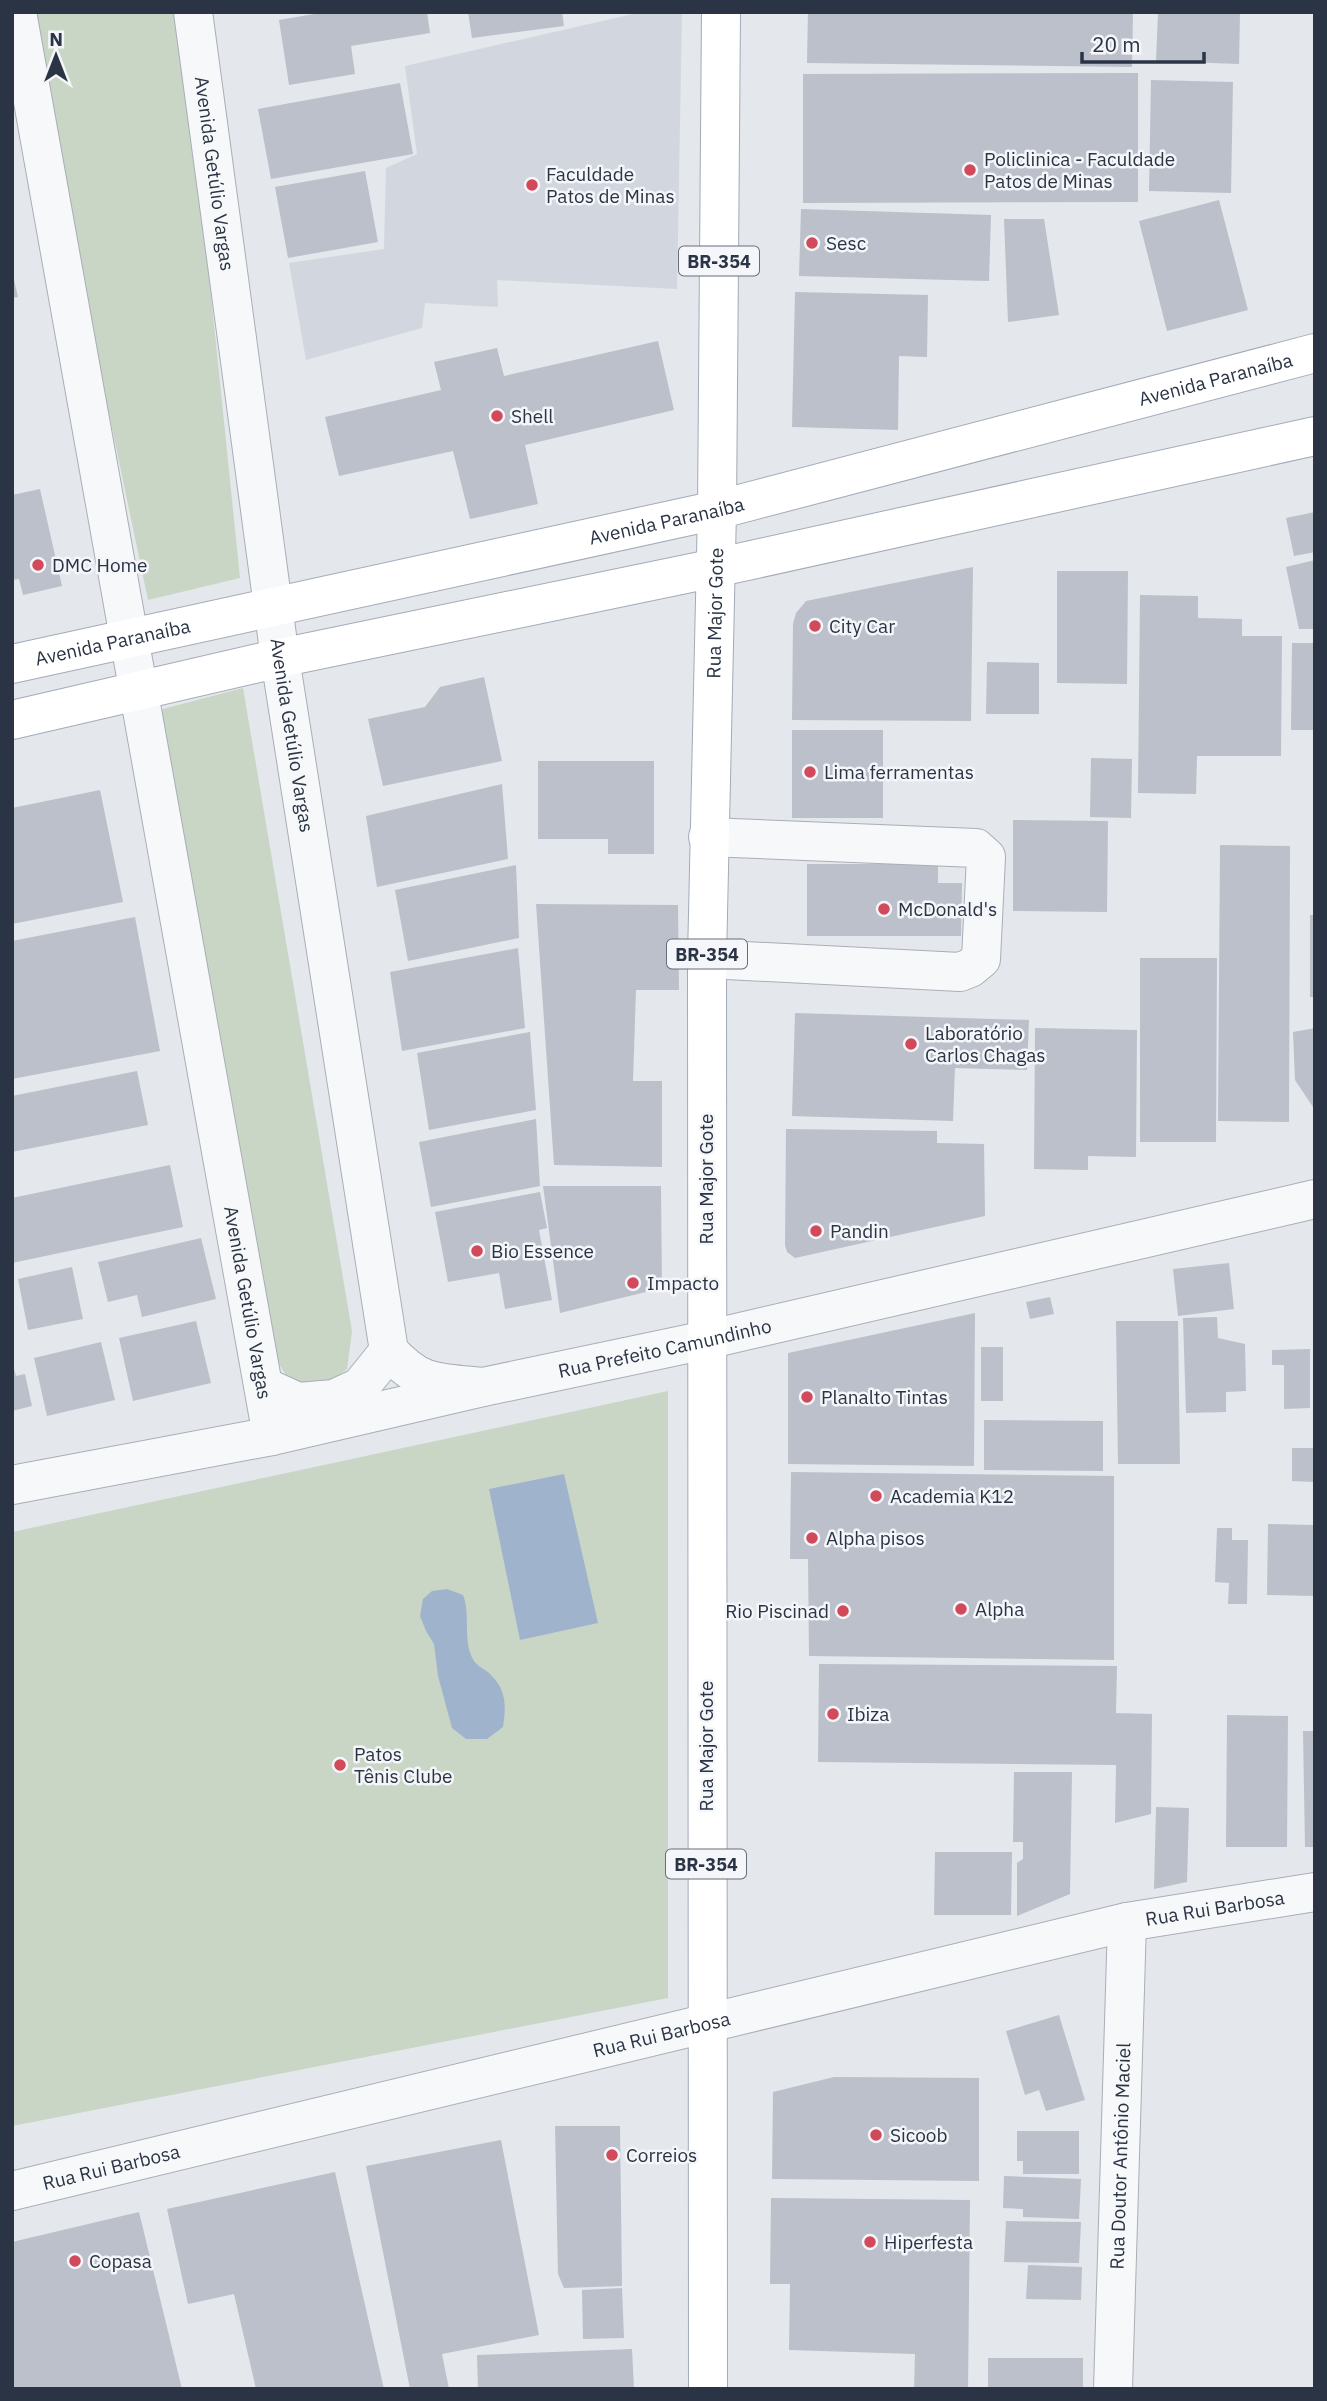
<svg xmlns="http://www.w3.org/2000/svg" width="1327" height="2401" font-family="'IBM Plex Sans',sans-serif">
  <rect width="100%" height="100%" fill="#e4e7ec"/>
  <!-- built -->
  <path fill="#d2d6de" d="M642,12H682L677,289L497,280L498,307L425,303L422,328L306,360L289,263L384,249L386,168L417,154L405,66Z"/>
  <!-- green -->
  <path fill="#c9d6c5" d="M25,12H182L240,578L148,600Z
    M243,688L352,1331L347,1369L324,1387L293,1386L272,1353L159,710Z
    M668,1391V1998L12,2126V1532Z"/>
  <!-- water -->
  <path fill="#9fb4cc" d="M564,1474L598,1623L520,1640L489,1489Z
    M447,1589L463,1595C471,1615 462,1642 474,1661C478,1667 487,1670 491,1675C507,1691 506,1707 503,1727L487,1739H466L452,1728L438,1676L434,1644L426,1631L420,1616L423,1599L432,1591Z"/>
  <!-- building -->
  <path fill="#bbc0ca" d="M326,12H427L430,33L351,46L355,74L289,85L279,20Z
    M468,12H562L564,26L472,38Z
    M808,12H1133L1132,67L807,63Z
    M1158,12H1240L1239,64L1156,61Z
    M1138,73V202L803,203V74Z
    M1151,80L1233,82L1231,193L1149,191Z
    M400,83L413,154L271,179L258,109Z
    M365,171L378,242L288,258L275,187Z
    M1219,200L1248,310L1167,331L1139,221Z
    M801,209L991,215L989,281L799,276Z
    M1004,219H1044L1059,315L1008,322Z
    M12,271L18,297L12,298Z
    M795,292L928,295L927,357L899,356L898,430L792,427Z
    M658,341L674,410L525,445L538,504L470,519L453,451L339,476L325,417L441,390L434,362L497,348L504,376Z
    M40,489L62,586L23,595L19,579L12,580V495Z
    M1315,512V552L1294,556L1286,518Z
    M1315,560V629H1299L1286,567Z
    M973,567L971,721L792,720L793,624L796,613L806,601Z
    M1057,571H1128L1127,684L1057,683Z
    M1140,595L1198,596V618L1242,619V636H1282L1281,756H1197L1196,794L1138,793Z
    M1292,643H1315V730H1291Z
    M987,662L1039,663V714H986Z
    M484,677L502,761L383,786L368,719L425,707L440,687Z
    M792,730H883V818H792Z
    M1091,758L1132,759L1131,818L1090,817Z
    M538,761H654V854H608V839H538Z
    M502,784L508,859L377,887L366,816Z
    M100,790L123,902L12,924V808Z
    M1013,820L1108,821L1107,912L1013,911Z
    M1220,845L1290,846L1289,1122L1218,1121Z
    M807,864H938V883H962L961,936H807Z
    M516,865L519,938L408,961L395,890Z
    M536,904L678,905L679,990H636L633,1081H662V1167L554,1165Z
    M1310,915H1315V997H1310Z
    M135,917L160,1051L12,1079V941Z
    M518,948L525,1028L402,1051L390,972Z
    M1140,958H1217L1216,1142H1140Z
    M795,1013L1029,1020L1027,1070L955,1068L953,1121L792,1116Z
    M1035,1028L1137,1030L1136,1157L1088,1156V1170L1034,1169Z
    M1315,1028V1110L1295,1080L1293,1032Z
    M530,1032L536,1110L429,1130L417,1053Z
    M137,1071L148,1125L12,1152V1096Z
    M536,1119L540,1186L431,1207L419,1142Z
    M786,1129L937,1131V1143L984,1144L985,1216L795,1258L787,1252L785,1245Z
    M170,1165L183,1227L12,1263V1198Z
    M543,1186H661L662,1288L560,1313Z
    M540,1192L547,1228L539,1230L552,1300L505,1309L499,1273L448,1282L435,1212Z
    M201,1238L216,1299L142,1317L137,1295L108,1302L98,1262Z
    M1229,1263L1234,1309L1178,1316L1173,1269Z
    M72,1267L83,1319L28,1330L18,1279Z
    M1050,1297L1054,1314L1030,1319L1026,1302Z
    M975,1313L974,1466L788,1464V1353Z
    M1217,1317L1218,1338L1245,1344L1246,1391L1226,1392V1412L1186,1413L1183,1318Z
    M196,1321L211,1383L133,1401L119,1338Z
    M1116,1321H1178L1180,1464H1118Z
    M101,1342L115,1400L47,1416L34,1358Z
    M981,1347H1003V1401H981Z
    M1310,1349V1408L1284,1409V1365H1272V1350Z
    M12,1362L16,1376L25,1374L32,1406L12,1411Z
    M984,1420L1103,1421V1471L984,1470Z
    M1292,1448H1315V1482L1292,1481Z
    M791,1472L1114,1476V1660L809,1656L808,1559H790Z
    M1268,1524L1315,1525V1596L1267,1595Z
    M1217,1528H1232V1540H1248L1247,1604H1228L1229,1583L1215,1582Z
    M819,1664L1117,1666L1116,1713L1152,1714L1151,1814L1115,1823L1116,1765L818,1762Z
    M1227,1715L1288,1716L1287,1847H1226Z
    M1303,1731H1315V1847H1305Z
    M1014,1772H1072L1070,1894L1017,1916V1863L1023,1859V1842H1013Z
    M1156,1807L1189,1808L1187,1882L1154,1889Z
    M935,1852H1012L1011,1915H934Z
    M1059,2015L1085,2100L1046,2111L1039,2090L1025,2095L1006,2031Z
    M834,2077L979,2078V2181L772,2179L773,2092Z
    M555,2126H620L622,2286L564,2288L558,2274Z
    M1017,2131H1079V2174H1023V2161H1017Z
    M501,2140L539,2335L442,2354L449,2389H410L366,2166Z
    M335,2172L384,2389H256L234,2294L188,2304L167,2209Z
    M1004,2176L1081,2179L1079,2219L1023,2217V2209L1003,2208Z
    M771,2198L970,2200L968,2389H914L915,2354L789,2350L790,2284H770Z
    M139,2212L182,2389H13L12,2242Z
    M1006,2221L1081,2222L1079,2263L1004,2262Z
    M1028,2265L1082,2267L1081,2300L1026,2299Z
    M622,2288L624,2338L583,2339L582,2290Z
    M632,2349L634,2389H478L477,2355Z
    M988,2358H1083V2389H988Z"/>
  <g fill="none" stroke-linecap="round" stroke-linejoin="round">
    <!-- minor casing -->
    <g stroke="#a9aeb7" stroke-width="40">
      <g id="minor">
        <path id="s1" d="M17,12L272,1436"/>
        <path id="s2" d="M193,12L280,658L389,1351C422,1387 438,1382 483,1387"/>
        <path d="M707,959L960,972L970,968L981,959L986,857L976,848L708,837"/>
        <path d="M265,1387L298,1402L334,1399L360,1387L389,1351"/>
        <path id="s3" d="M12,1485L272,1436L483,1387L706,1340L1315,1199"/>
        <path id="s4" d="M12,2191L1127,1922L1315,1892"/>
        <path id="s5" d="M1113,2389L1127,1922"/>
      </g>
    </g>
    <!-- major casing -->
    <g stroke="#a3abb8" stroke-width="40">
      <g id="major">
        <path id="s6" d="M12,664L717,510L1315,353"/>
        <path d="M12,720L280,658L715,568L1315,436"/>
        <path id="s7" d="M708,2389L707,959L717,510L721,12"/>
      </g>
    </g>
    <!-- minor -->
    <use href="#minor" stroke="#f7f8fa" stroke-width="38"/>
    <!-- major -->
    <use href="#major" stroke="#fff" stroke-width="38"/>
  </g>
  <!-- markers -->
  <g fill="#d1495b" stroke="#f4f6f9" stroke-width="2.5">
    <circle cx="970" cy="170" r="7"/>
    <circle cx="532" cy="185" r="7"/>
    <circle cx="812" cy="243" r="7"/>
    <circle cx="497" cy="416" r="7"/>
    <circle cx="38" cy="565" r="7"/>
    <circle cx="815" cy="626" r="7"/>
    <circle cx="810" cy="772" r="7"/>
    <circle cx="884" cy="909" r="7"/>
    <circle cx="911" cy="1044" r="7"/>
    <circle cx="816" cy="1231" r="7"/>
    <circle cx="477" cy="1251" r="7"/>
    <circle cx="633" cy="1283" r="7"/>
    <circle cx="807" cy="1397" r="7"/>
    <circle cx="876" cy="1496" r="7"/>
    <circle cx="812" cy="1538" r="7"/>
    <circle cx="961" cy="1609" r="7"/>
    <circle cx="843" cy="1611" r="7"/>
    <circle cx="833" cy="1714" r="7"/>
    <circle cx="340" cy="1765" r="7"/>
    <circle cx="876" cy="2135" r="7"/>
    <circle cx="612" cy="2155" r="7"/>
    <circle cx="870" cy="2242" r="7"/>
    <circle cx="75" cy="2261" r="7"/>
  </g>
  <g text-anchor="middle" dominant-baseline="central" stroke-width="5" stroke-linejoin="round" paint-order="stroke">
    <!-- shield labels -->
    <g fill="#f4f6f9" stroke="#676e7b" stroke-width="2">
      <rect x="679" y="246.5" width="80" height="29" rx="5"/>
      <rect x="667" y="939.5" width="80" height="29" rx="5"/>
      <rect x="666" y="1849.5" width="80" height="29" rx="5"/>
    </g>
    <g font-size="18" font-weight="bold" fill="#2b3445">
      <text x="719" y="261">BR-354</text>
      <text x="707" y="954">BR-354</text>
      <text x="706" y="1864">BR-354</text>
    </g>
    <!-- poi labels -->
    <g font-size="19" fill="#2b3445" stroke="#f4f6f9" text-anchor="start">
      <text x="984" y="159">Policlinica - Faculdade<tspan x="984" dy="22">Patos de Minas</tspan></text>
      <text x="546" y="174">Faculdade<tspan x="546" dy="22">Patos de Minas</tspan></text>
      <text x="826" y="243">Sesc</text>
      <text x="511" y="416">Shell</text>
      <text x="52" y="565">DMC Home</text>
      <text x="829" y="626">City Car</text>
      <text x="824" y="772">Lima ferramentas</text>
      <text x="898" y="909">McDonald's</text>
      <text x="925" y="1033">Laboratório<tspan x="925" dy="22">Carlos Chagas</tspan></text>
      <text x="830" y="1231">Pandin</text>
      <text x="491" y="1251">Bio Essence</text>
      <text x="647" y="1283">Impacto</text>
      <text x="821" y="1397">Planalto Tintas</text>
      <text x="890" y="1496">Academia K12</text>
      <text x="826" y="1538">Alpha pisos</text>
      <text x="975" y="1609">Alpha</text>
      <text x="829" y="1611" text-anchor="end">Rio Piscinad</text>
      <text x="847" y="1714">Ibiza</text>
      <text x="354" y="1754">Patos<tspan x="354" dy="22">Tênis Clube</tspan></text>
      <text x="890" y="2135">Sicoob</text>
      <text x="626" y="2155">Correios</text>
      <text x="884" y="2242">Hiperfesta</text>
      <text x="89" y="2261">Copasa</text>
    </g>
    <!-- street labels -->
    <g font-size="19" fill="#2b3445" stroke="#f4f6f9">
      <text stroke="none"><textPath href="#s2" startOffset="163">Avenida Getúlio Vargas</textPath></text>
      <text stroke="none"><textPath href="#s6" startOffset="1237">Avenida Paranaíba</textPath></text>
      <text stroke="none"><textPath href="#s6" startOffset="670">Avenida Paranaíba</textPath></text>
      <text stroke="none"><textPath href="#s7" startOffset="1776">Rua Major Gote</textPath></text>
      <text stroke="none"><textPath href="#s6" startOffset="103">Avenida Paranaíba</textPath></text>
      <text stroke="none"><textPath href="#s2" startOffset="730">Avenida Getúlio Vargas</textPath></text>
      <text transform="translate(706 1179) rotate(-90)">Rua Major Gote</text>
      <text stroke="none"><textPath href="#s1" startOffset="1311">Avenida Getúlio Vargas</textPath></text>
      <text stroke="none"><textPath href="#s3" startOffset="667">Rua Prefeito Camundinho</textPath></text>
      <text transform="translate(706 1746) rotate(-90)">Rua Major Gote</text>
      <text stroke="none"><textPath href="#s4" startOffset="1236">Rua Rui Barbosa</textPath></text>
      <text stroke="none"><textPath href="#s4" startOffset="668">Rua Rui Barbosa</textPath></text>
      <text stroke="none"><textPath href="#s5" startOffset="233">Rua Doutor Antônio Maciel</textPath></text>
      <text stroke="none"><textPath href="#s4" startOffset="102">Rua Rui Barbosa</textPath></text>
    </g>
  </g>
  <!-- border -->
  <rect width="1327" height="2401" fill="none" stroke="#2b3445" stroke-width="28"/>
  <!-- north arrow -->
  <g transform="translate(56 56)" stroke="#f4f6f9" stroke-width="5" paint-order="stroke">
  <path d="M0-5L12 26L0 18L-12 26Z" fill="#2b3445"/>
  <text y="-10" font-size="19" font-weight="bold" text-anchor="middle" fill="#2b3445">N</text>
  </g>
  <!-- scale -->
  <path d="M1082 52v10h122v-10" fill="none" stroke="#2b3445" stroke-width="3.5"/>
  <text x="1092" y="52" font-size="21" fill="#2b3445" stroke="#f4f6f9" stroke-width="5" paint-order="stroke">20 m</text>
</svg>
